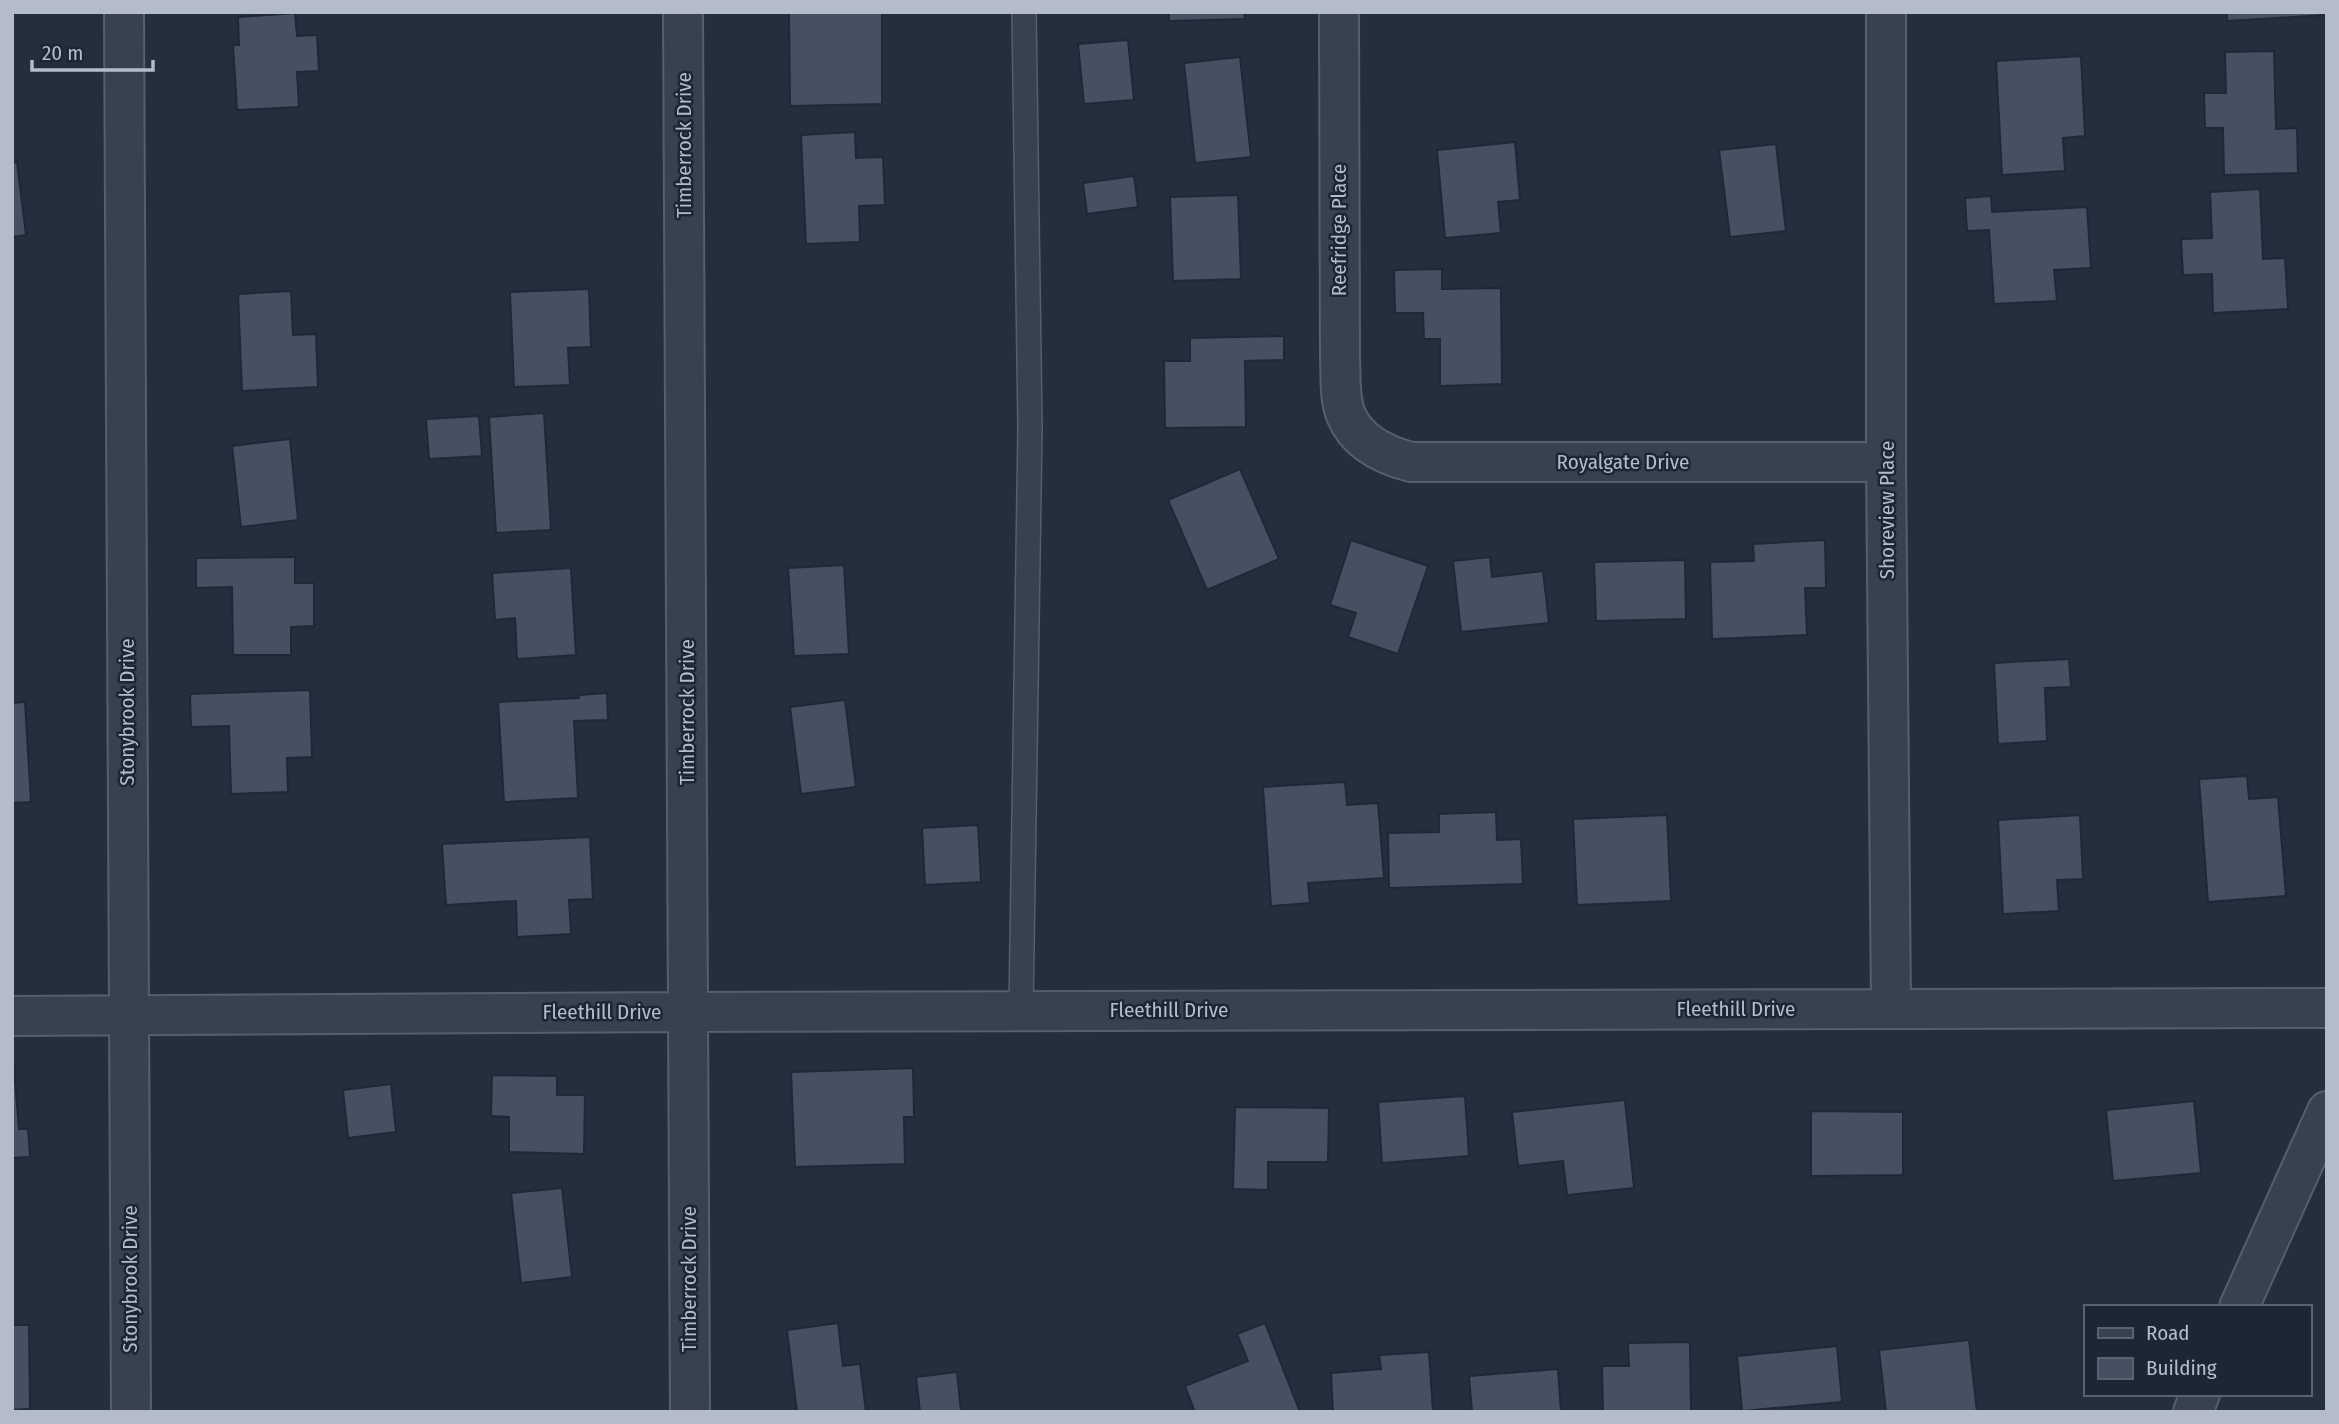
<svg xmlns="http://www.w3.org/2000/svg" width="2339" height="1424" font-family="'Fira Sans Condensed',sans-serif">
  <rect width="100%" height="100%" fill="#242f3e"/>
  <!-- building -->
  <path fill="#455162" stroke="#1f2835" stroke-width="2" d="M789,12H882V104L790,106Z
    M1169,12H1244L1245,19L1169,21Z
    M2227,12H2325V15L2227,21Z
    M295,13L297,36L317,35L319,71L297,72L299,107L237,110L233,45H239L238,17Z
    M1128,40L1134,100L1084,104L1078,44Z
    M2274,51L2276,129L2297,128L2298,173L2224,175L2223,128H2205L2204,93H2226L2225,52Z
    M2081,56L2085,136L2063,138L2065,171L2002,175L1996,61Z
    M1240,57L1251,157L1195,163L1184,63Z
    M855,132L856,158L883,157L885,205L859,206L860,242L806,244L801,135Z
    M1515,142L1520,200L1498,202L1501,233L1445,238L1437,150Z
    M1776,144L1786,231L1730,237L1719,150Z
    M17,162L26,235L12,237V163Z
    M1134,176L1138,207L1087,214L1083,183Z
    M2260,189L2263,259L2285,258L2288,309L2213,313L2212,274L2183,275L2181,239L2212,238L2210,192Z
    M1238,195L1241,279L1173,281L1170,197Z
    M1991,196L1992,212L2087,207L2091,268L2054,270L2057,301L1994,304L1989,230L1967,231L1965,198Z
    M1442,269V289L1501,288L1502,384L1440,386V339H1424L1423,313H1395L1394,270Z
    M589,289L591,347L568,348L570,385L514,387L510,292Z
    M291,291L293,335L316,334L318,387L242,391L238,294Z
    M1284,336V360L1245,361L1246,427L1165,428L1164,361H1190V338Z
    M544,413L551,530L496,533L489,417Z
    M479,416L482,456L429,459L426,419Z
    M290,439L298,520L241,527L232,446Z
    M1240,469L1279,559L1207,590L1168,500Z
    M1351,540L1428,566L1398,654L1348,637L1356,613L1330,605Z
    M1825,540L1826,588H1805L1807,635L1712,639L1710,562L1754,561L1753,544Z
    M295,557V583H314V626L291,627V655H233L232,587L196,588V558Z
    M1490,557L1492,577L1543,571L1549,623L1461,632L1453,561Z
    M1685,560L1686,619L1596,621L1594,562Z
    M844,565L849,654L794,656L788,568Z
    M571,568L576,655L517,659L515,618L495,620L492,573Z
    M2069,659L2071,687L2045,688L2047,741L1998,744L1994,663Z
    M310,690L312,757L287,758L288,792L231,794L229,726L191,727L190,694Z
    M607,693L608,720L574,721L578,798L504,802L498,702L579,698V695Z
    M845,700L856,787L801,794L790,707Z
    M25,702L31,802L12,803V703Z
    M2247,776L2249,799L2278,797L2286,896L2208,902L2199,779Z
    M1345,782L1347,805L1378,803L1384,878L1308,883L1310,903L1271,906L1263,787Z
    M1496,812L1497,840L1521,839L1523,884L1389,888L1388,833L1439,832V814Z
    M1667,815L1671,901L1577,905L1573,819Z
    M2080,815L2083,879L2057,880L2059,911L2003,914L1998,820Z
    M978,825L981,882L925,885L922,828Z
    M590,837L593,899L569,900L571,934L517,937L516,901L446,905L442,844Z
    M12,1068H14L19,1129H28L30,1157L12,1158Z
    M913,1068L914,1117H904L905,1164L795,1167L791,1072Z
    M492,1075L557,1076V1095H585L584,1154L509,1152V1117L491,1116Z
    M391,1084L396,1132L348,1138L343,1090Z
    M1465,1096L1469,1156L1382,1163L1378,1102Z
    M1625,1100L1634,1188L1567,1195L1563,1161L1518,1166L1512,1112Z
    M2194,1101L2201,1173L2113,1181L2106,1110Z
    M1235,1107L1329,1108L1328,1162H1268V1190L1233,1189Z
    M1811,1111L1903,1112V1175L1811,1176Z
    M562,1188L572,1277L521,1283L511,1193Z
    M838,1323L843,1366L860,1364L866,1412H797L787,1330Z
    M1265,1323L1300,1412H1195L1185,1386L1248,1361L1237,1334Z
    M12,1325H29L30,1409L12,1410Z
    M1969,1340L1977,1412H1886L1879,1350Z
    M1690,1342L1691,1412H1603L1602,1366H1629L1628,1343Z
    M1837,1346L1842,1402L1742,1411L1737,1356Z
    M1429,1352L1433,1412H1333L1331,1373L1381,1369L1379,1355Z
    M1558,1369L1561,1412H1472L1469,1376Z
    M957,1372L961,1412H920L916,1377Z"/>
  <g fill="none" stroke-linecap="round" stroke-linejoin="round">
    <!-- service casing -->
    <g stroke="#565f6c" stroke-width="26">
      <path id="service" d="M1021,1011L1030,427L1024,12"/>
    </g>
    <!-- minor casing -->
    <g stroke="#565f6c" stroke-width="42">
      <path id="minor" d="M124,12L131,1412
        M683,12L690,1412
        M1339,12L1340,359C1341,377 1339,398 1346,415C1357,442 1384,455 1411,462H1886
        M1886,12V462L1891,1008
        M12,1016L688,1012L2327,1008
        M2239,1307L2327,1111
        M2193,1412L2200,1394"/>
    </g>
    <!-- service -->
    <use href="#service" stroke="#38414e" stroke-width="23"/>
    <!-- minor -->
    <use href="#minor" stroke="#38414e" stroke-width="38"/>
  </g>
  <g text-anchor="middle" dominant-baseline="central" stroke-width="5" stroke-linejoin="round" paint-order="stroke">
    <!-- street labels -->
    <g font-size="21" fill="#b4bcc9" stroke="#1d2633">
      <text transform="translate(684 145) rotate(-90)">Timberrock Drive</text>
      <text transform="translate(1339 230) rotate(-90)">Reefridge Place</text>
      <text x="1623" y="462">Royalgate Drive</text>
      <text transform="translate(1887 510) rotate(-90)">Shoreview Place</text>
      <text transform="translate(127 712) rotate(-90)">Stonybrook Drive</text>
      <text transform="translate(687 712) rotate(-90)">Timberrock Drive</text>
      <text x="1736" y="1009">Fleethill Drive</text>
      <text x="1169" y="1010">Fleethill Drive</text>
      <text x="602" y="1012">Fleethill Drive</text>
      <text transform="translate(130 1279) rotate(-90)">Stonybrook Drive</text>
      <text transform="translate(689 1279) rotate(-90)">Timberrock Drive</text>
    </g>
  </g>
  <!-- border -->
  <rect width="2339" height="1424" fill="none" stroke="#b4bcc9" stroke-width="28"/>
  <!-- legend -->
  <rect x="2084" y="1305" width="228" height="91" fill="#1d2633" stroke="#59626f" stroke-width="2"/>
  <rect x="2098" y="1328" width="35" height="10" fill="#38414e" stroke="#59626f" stroke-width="2"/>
  <text x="2146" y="1340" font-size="21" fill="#b4bcc9">Road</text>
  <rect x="2098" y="1358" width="35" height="21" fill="#455162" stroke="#59626f" stroke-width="2"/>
  <text x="2146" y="1375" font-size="21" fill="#b4bcc9">Building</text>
  <!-- scale -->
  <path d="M32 60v10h121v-10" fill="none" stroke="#b4bcc9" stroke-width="3.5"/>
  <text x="42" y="60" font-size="21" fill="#b4bcc9" stroke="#1d2633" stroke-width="5" paint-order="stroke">20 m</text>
</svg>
